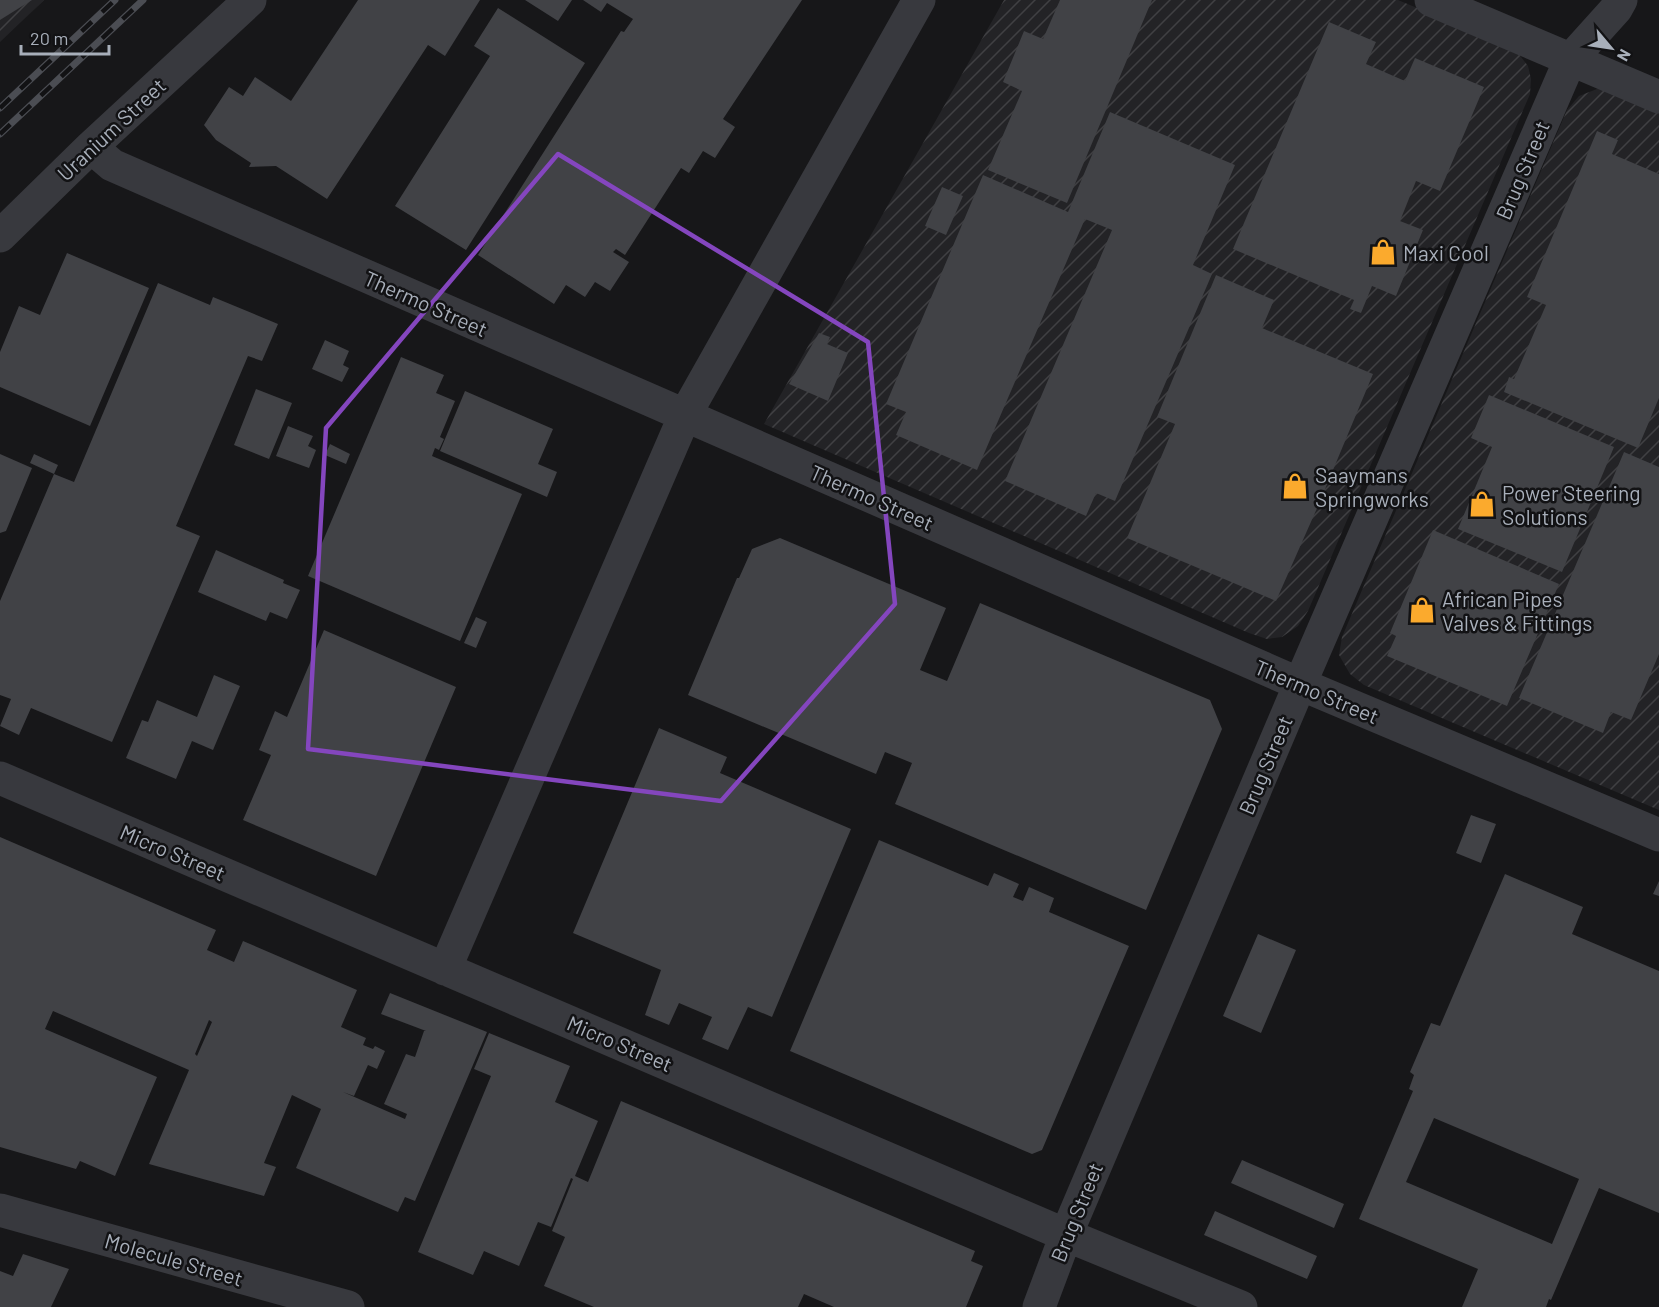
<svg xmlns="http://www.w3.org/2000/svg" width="1659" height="1307" font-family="Barlow,sans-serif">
  <defs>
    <pattern id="industrial-furrows" width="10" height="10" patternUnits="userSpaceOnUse" patternTransform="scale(1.5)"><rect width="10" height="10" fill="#232326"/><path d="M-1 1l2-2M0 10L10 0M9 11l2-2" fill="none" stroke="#404043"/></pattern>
  </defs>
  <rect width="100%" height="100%" fill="#171719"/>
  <!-- industrial -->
  <path fill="url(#industrial-furrows)" d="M0,0H44L0,42Z
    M1004,0H1398L1515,49L1528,66L1531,79L1530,94L1308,611L1298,626L1282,637L1267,639L1249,633L764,424Z
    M1597,89L1610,90L1659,111V810L1364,685L1350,674L1339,655L1342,637L1567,110L1579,96Z"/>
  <!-- building -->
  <path fill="#414246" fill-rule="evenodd" d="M0,0H32L0,20Z
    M358,0H480L445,56L428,45L327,199L276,166L249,167L251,163L216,140L204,125L229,87L243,96L255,77L291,101Z
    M525,0H572L558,21Z
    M583,0H802L723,119L735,127L715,158L703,151L689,173L681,168L625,255L616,249L613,252L629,262L610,291L595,282L585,297L566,285L554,304L478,255L621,31L624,32L633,19L607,3L601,12Z
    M1060,0H1152L1067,203L988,170L1022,91L1003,82L1024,31L1043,39Z
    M498,8L585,63L466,250L395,206L490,56L474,46Z
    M1329,22L1376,42L1366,64L1405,81L1415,58L1484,87L1440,191L1416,181L1400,221L1423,230L1396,296L1372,286L1361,313L1350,309L1354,300L1233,249Z
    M1110,112L1235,165L1193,265L1212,274L1115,501L1096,493L1086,516L1005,481L1112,230L1085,219L977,470L896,435L906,412L886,404L983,175L1068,212Z
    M1597,131L1618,140L1612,154L1659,174V398L1638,448L1504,392L1509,377L1514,379L1546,305L1527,297Z
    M942,187L963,196L946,235L925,226Z
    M67,253L149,288L90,426L0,387V352L19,306L40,315Z
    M1216,275L1274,300L1262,328L1373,374L1318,506L1276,601L1127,538L1175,424L1157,417Z
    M158,283L210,305L213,297L278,324L262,361L248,356L176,526L200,536L112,742L31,708L19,735L0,726L11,699L0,695V601L54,474L74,482Z
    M819,333L830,337L827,344L848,353L828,401L789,384Z
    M325,340L349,351L343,365L349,368L342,382L312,369Z
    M401,357L444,375L436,393L455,401L440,437L444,439L439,450L435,448L432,456L522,494L460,641L308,576Z
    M256,389L292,403L269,459L234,445Z
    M465,391L553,429L538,464L557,472L547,497L440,451Z
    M1489,395L1614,447L1562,572L1458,529L1492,447L1471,438Z
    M288,426L313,436L308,446L316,450L309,468L276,456Z
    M330,444L350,454L346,464L325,455Z
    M1624,452L1659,467V654L1631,720L1611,712L1603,733L1519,698Z
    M0,454L32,468L6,531L0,533Z
    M34,454L58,465L54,474L30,463Z
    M1433,530L1559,584L1507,706L1387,656L1396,636L1390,633Z
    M780,538L946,608L920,670L947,681L980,603L1210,700L1222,729L1146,910L895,804L912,763L885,752L876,774L688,695L737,578H739L752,549Z
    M216,550L284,580L283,583L300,590L287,619L270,612L266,621L198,592Z
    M476,617L487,622L476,648L464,643Z
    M324,630L456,687L376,876L243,820L271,755L259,750L275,711L287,717Z
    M214,675L240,686L213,750L192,741L176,779L126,758L142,720L148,722L157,700L197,717Z
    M659,728L727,757L720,773L851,829L772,1017L748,1007L728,1050L702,1039L712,1017L679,1003L669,1025L645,1015L661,970L573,933Z
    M1471,815L1496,824L1481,863L1456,853Z
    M0,837L216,930L207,950L234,962L243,941L357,990L341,1027L366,1038L363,1045L373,1049L375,1046L385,1051L377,1069L368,1065L354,1096L343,1092L405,1119L407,1114L384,1104L406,1054L415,1057L424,1031H426L381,1014L390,993L487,1032L415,1201L405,1197L398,1212L296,1168L321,1109L292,1095L264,1163L276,1167L264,1196L149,1164L189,1070L53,1011L45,1029L157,1077L115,1176L80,1161L76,1169L0,1147ZM209,1020L212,1022L197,1056L195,1054Z
    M879,840L988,886L994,873L1019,884L1013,897L1023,901L1029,887L1054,898L1049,912L1129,946L1042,1150L1032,1154L790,1051Z
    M1505,874L1583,907L1572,934L1659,971V1213L1599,1188L1551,1300L1549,1299L1546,1307H1462L1478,1269L1359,1219L1413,1091L1409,1089L1414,1075L1410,1072L1431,1023L1440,1026ZM1434,1118L1579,1179L1552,1244L1406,1182Z
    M1659,881V896L1653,894Z
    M1258,934L1296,950L1261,1033L1223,1016Z
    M489,1033L570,1066L555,1102L598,1121L575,1176L588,1182L621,1101L975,1251L971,1261L983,1266L966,1307H834L804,1294L798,1307H594L544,1286L565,1237L552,1231L573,1179L571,1178L551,1227L538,1222L519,1266L484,1251L473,1275L418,1252L491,1076L474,1069Z
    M1242,1160L1344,1204L1334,1228L1231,1183Z
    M1215,1211L1317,1256L1307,1279L1204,1235Z
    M23,1254L69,1269L51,1307H0V1271L13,1276Z"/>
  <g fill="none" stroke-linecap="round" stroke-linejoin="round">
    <!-- minor -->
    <path stroke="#38393e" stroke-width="33" d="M1431,0L1659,97
      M91,147L112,165L1300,684L1659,835
      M0,236L91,147L250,0
      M0,778L1066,1235L1241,1307
      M445,969L685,415L919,0
      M0,1210L348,1307
      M1039,1307L1066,1235L1300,684L1570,60L1616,9L1621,0"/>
    <!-- rail casing -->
    <g stroke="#4b4d53" stroke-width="7">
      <path id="rail" d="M0,108L115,0
        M0,134L143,0"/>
    </g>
    <!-- rail -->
    <use href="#rail" stroke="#121214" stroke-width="4.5" stroke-dasharray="14" stroke-linecap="butt"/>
  </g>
  <!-- marked area -->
  <path fill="none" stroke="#8446be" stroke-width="4.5" stroke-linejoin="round" d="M558,154L868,342L895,604L721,801L308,749L326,428Z"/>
  <!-- icons -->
  <defs>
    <g id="shop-bare" transform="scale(2.07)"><path d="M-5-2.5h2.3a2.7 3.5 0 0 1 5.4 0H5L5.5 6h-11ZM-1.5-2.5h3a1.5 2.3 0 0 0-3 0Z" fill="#fbaa2d" stroke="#121214" stroke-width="2.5" paint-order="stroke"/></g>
  </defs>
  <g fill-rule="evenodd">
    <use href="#shop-bare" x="1383" y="252"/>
    <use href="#shop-bare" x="1295" y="486"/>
    <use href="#shop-bare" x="1482" y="504"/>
    <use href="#shop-bare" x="1422" y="610"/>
  </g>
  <g text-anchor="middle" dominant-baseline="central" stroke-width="5" stroke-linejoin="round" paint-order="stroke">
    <!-- street labels -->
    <g font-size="21" fill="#a8afba" stroke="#121214">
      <text transform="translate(111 129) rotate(-43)">Uranium Street</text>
      <text transform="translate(1522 170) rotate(-67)">Brug Street</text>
      <text transform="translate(426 303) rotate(24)">Thermo Street</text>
      <text transform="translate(872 497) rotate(24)">Thermo Street</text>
      <text transform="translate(1317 691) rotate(23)">Thermo Street</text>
      <text transform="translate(1265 765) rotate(-67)">Brug Street</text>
      <text transform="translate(173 852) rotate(23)">Micro Street</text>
      <text transform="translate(620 1043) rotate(23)">Micro Street</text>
      <text transform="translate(1076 1212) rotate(-68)">Brug Street</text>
      <text transform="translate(174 1259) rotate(16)">Molecule Street</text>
    </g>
    <!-- poi labels -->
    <g font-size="21" fill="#a8afba" stroke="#121214" text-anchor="start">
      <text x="1403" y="252">Maxi Cool</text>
      <text x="1315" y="474">Saaymans<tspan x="1315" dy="24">Springworks</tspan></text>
      <text x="1502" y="492">Power Steering<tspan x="1502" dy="24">Solutions</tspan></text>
      <text x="1442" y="598">African Pipes<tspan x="1442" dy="24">Valves &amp; Fittings</tspan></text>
    </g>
  </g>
  <!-- north arrow -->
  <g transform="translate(1611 48) rotate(119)" stroke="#121214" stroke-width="4.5" paint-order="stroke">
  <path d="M0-4.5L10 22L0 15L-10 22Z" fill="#a8afba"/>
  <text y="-9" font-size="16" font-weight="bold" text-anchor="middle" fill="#a8afba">N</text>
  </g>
  <!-- scale -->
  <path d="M21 45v9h88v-9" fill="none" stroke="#a8afba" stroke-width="3"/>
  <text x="30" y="45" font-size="18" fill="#a8afba" stroke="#121214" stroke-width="4.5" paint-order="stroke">20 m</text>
</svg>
